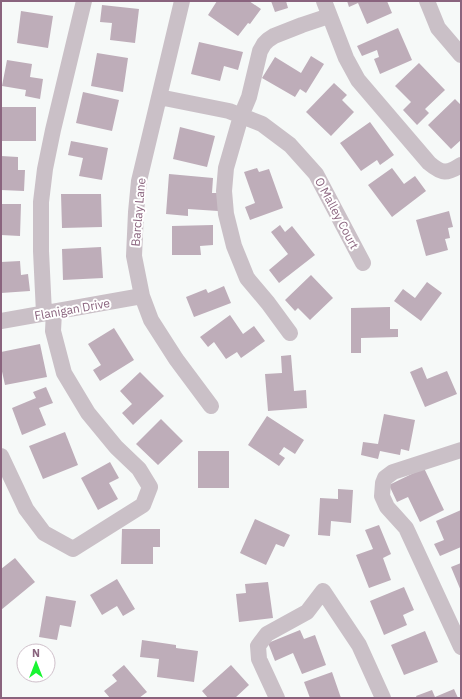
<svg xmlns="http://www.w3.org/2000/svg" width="462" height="699" font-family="'IBM Plex Sans',sans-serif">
  <rect width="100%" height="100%" fill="#f6f9f8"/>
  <!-- building -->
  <path fill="#beadb9" d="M217,1H249L261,9L250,24L248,23L238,36L208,15Z
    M271,1H286L288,8L275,12Z
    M347,1H387L392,13L367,24L358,3L349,7Z
    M102,5L139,9L135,43L110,40L112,23L100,22Z
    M21,11L53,16L48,48L17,43Z
    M398,28L412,60L380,74L374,59L379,57L377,50L362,56L357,46Z
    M199,42L243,52L238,70L224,66L220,81L191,74Z
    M97,53L128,58L123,92L91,86Z
    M311,56L324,64L306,93L300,89L295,97L262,78L275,57L301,73Z
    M7,60L32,64L30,77L43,79L40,99L25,96L26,90L2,86Z
    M419,63L445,90L425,109L429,113L417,125L403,110L411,102L395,86Z
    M334,83L347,95L342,100L354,112L331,136L306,112Z
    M83,92L119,100L112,131L76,123Z
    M455,99L461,105V140L451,149L428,125Z
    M1,107H36V141H1Z
    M370,122L394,155L380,165L377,160L361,171L340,143Z
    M180,127L215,136L207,167L173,159Z
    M71,141L108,148L102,180L79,176L83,158L68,155Z
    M1,156L18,157V170H25L24,191L1,190Z
    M257,168L259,172L269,169L283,208L250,220L245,207L255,203L244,172Z
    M392,168L404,184L415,176L426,191L392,217L368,185Z
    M169,174L213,178L212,193H219L218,211L188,209V216L166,214Z
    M61,194H101L102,227L62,228Z
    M1,204H21L20,236L1,235Z
    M449,211L453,227L448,228L450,238L445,239L448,250L426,256L416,220Z
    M213,225V245L200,246L201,255H172V226Z
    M280,225L285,232L292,226L315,255L279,283L269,270L288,254L271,232Z
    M101,247L103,278L63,280L62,249Z
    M20,261L21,275L28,274L30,291L1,293V262Z
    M311,275L333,298L310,320L298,308L295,311L285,300Z
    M427,282L442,293L421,321L394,301L403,289L415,298Z
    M224,286L231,303L194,317L186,297L206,289L208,293Z
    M390,307V329H398V337L361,338V353H351V308Z
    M230,315L243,334L254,326L265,341L241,358L237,352L226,359L214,342L208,347L200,337Z
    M114,328L134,360L100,381L93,370L101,365L88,344Z
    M40,344L47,377L5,385L1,367V352Z
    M291,355L294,391L306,390L307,408L268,411L265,374L282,373L281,356Z
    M422,367L427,379L447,371L457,394L425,407L410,372Z
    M140,372L164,396L133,425L122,413L132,404L120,391Z
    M46,387L53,403L39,408L46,425L22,435L12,408L36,398L33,392Z
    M384,414L415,420L409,451L401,449L400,455L380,451L378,459L361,455L363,442L378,444Z
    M267,416L304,440L295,454L284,447L279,454L285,458L279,466L248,445Z
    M161,419L183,441L158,465L136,444Z
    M65,432L78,465L43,479L29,446Z
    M198,451H229V488H198Z
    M110,462L119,478L109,483L118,499L98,510L81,478Z
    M424,468L444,510L420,522L408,497L397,502L389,485Z
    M338,489L353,490L351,523L331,521L330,536L318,535L320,498L338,499Z
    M461,510V547L440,556L434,544L444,540L436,521Z
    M255,519L290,535L284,547L276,544L266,565L240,553Z
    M379,525L391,554L383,558L391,580L369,588L356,555L373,549L365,530Z
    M122,529H160V547H153V564H121Z
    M15,558L35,582L1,610V569Z
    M461,563V591L451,567Z
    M117,579L135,609L123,616L117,606L102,615L90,595Z
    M268,582L273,618L239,622L236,594L246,593L245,584Z
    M404,587L414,610L403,615L407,625L384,635L370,601Z
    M46,596L76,601L71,627L60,625L57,640L39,637Z
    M300,630L304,639L315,635L326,665L302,674L293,653L275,661L268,643Z
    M425,631L438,662L404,675L391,645Z
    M142,640L176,645V648L198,651L194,682L157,677L159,659L140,657Z
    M124,665L147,692L139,698H110L104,691L117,681L112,675Z
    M231,665L249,685L235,698H208L202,691Z
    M332,672L341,698H310L304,682Z
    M454,689L458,698H417L416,696L432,690L435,697Z"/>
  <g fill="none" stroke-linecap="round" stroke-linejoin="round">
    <!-- minor -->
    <path stroke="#cac0c7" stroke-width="16" d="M182,1L139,181L136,212L134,256L142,296L151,320L176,359L211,406
      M324,1L346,58L358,80L429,163C442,174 447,174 461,165
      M427,1L438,28L461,55
      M159,97L229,111L262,124L290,145L316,174L363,263
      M44,313L41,251V202L45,169L53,130L84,1
      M1,321L142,296
      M290,333L268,303L247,278L234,246L226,214L224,191L226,168L241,116L249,97L260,51L264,44L268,40L274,36L302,25L329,16
      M461,450L393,472L385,478L383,483L382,496L387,507L406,528L461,647
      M1,456L26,509L44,533L73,549L143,505L150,487L139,469L116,447L88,413L64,373L53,331L54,312
      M277,698L259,659L258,646L267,634L307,612L323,591L359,645L383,698"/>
  </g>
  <g text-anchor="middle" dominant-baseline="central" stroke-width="4" stroke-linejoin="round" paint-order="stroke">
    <!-- street labels -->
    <g font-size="12" fill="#8a647e" stroke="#fff">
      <text transform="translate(138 212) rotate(-85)">Barclay Lane</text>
      <text transform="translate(337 213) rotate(62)">O Malley Court</text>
      <text transform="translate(72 309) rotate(-10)">Flanigan Drive</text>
    </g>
  </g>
  <!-- border -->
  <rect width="462" height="699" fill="none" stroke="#8a647e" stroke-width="4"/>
  <!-- north arrow -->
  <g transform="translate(36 663)"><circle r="19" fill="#ffffff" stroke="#d0c1cb"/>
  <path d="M0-3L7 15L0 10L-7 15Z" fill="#19f532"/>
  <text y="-6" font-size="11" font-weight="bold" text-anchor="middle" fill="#8a647e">N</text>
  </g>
</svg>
